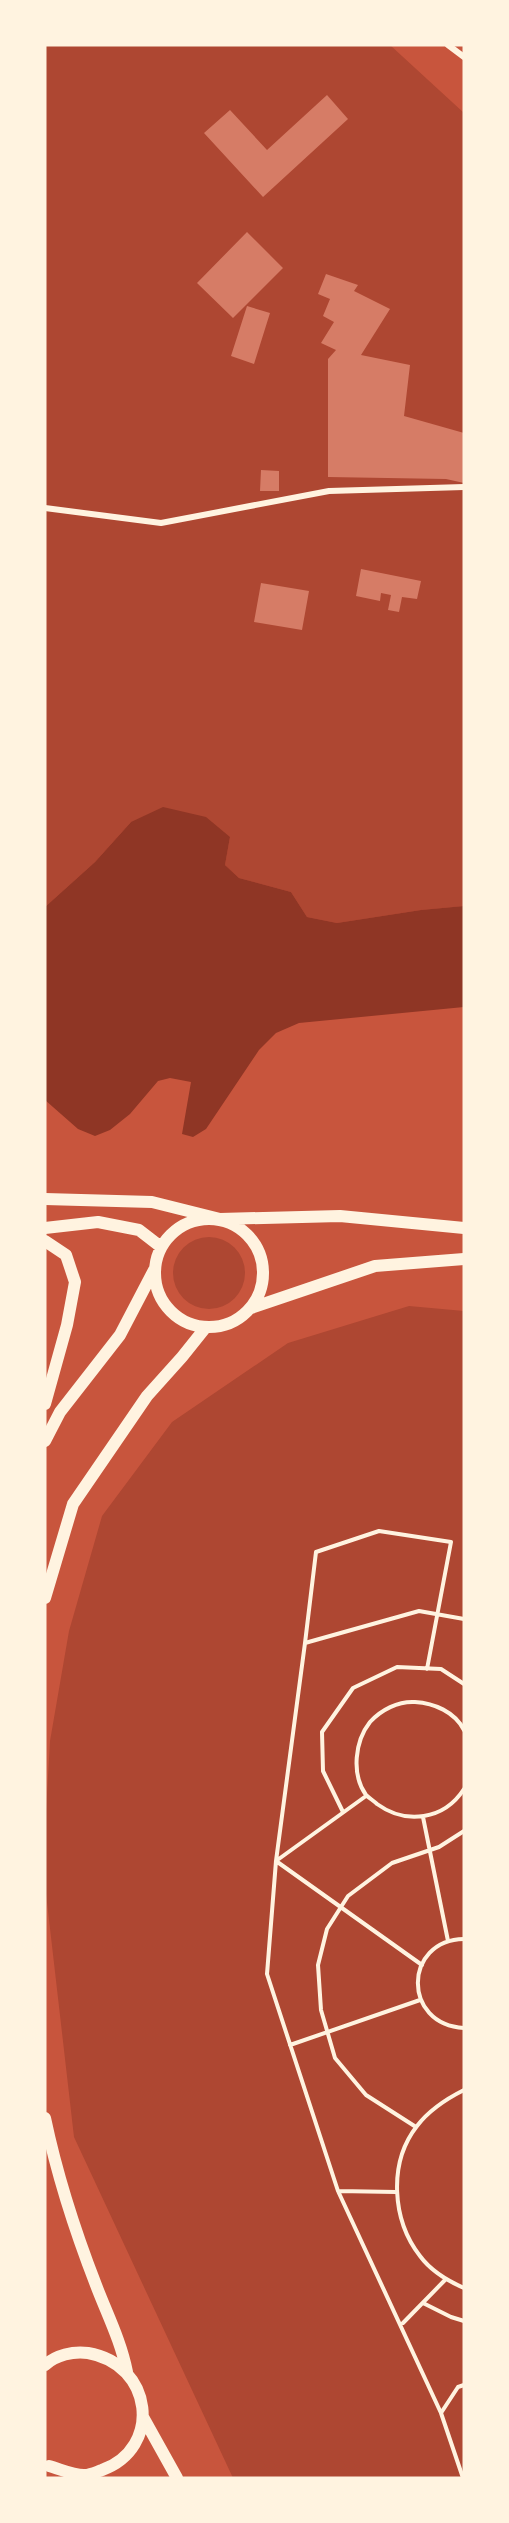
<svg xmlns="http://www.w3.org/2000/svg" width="509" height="2523" font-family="Poppins,sans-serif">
  <rect width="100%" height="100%" fill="#c8553d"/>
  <!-- green -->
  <path fill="#ae4732" d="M45,45H390L464,113V906L421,910L337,923L307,917L291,892L239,878L225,865L230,837L131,822L95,862L45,907Z
    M173 1273a36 36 0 1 1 72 0a36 36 0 1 1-72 0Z
    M409,1306L464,1311V2478H233L74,2137L45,1885V1830L50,1741L69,1631L102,1516L172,1422L288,1343Z"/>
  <!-- water -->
  <path fill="#8f3625" d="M163,807L206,817L230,837L225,865L239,878L291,892L307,917L337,923L421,910L464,906V1007L299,1023L276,1033L259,1050L206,1129L193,1137L182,1134L191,1082L170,1078L158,1081L130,1114L110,1130L95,1136L78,1129L45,1100V907L95,862L131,822Z"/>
  <!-- building -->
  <path fill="#d67c66" d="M327,95L348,119L263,197L204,133L230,110L267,150Z
    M247,232L283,268L233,318L197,283Z
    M326,274L358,285L354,291L390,309L361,355L410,365L404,416L464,433V483L446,479L328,477V359L336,350L321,343L334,322L323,316L330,299L318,294Z
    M247,306L270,313L254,364L231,356Z
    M261,470L279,471V491H260Z
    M361,569L421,581L417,599L402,597L399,612L388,610L391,595L381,593L380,601L356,596Z
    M261,583L309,591L302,630L254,622Z"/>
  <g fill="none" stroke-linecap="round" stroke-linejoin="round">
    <!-- path -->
    <path stroke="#fff3e0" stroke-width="4" d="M305,1643L316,1552L379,1531L451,1542L427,1669
      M464,1730C455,1712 434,1703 415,1702C398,1701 381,1710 370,1722C355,1741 351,1774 366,1795C369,1798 374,1801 377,1804C406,1825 444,1820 464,1789
      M366,1796L276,1861L422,1965
      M343,1812L323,1771L322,1732L353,1688L397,1667L441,1669L464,1684
      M423,1817L448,1941
      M464,1939C403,1940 402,2025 464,2028
      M290,2045L420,2000
      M464,2090C446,2099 430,2109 417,2126C388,2163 392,2220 420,2256C431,2271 448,2281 464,2288
      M416,2127L366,2095L335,2058L321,2010L318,1965L327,1929L348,1896L392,1863L439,1847L464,1831
      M338,2191L396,2192
      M423,2303L451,2317L464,2321
      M403,2323L445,2280
      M441,2413L338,2191L267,1974L276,1861L305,1643L419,1611L464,1619
      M463,2478L441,2413L458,2387L464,2385"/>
    <!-- minor -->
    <path stroke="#fff3e0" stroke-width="6" d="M448,45L464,57
      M45,508L161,523L329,491L464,487"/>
    <!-- secondary -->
    <path stroke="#fff3e0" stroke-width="12" d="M45,1199L152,1202L220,1219L340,1216L464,1228
      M155 1273a54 54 0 1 1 108 0a54 54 0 1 1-108 0Z
      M45,1228L98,1222L139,1230L161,1247
      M45,1241L66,1255L75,1282L67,1325L45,1404
      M251,1308L375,1266L464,1259
      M45,1441L60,1412L120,1335L154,1270
      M45,1598L73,1504L147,1396L182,1357L206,1327
      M45,2118C57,2175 75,2231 96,2285C107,2314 121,2341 127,2372
      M45,2365C56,2355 73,2351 88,2353C153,2364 163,2448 102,2470C96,2472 91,2475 84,2475C73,2475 60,2469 49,2466
      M143,2417L177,2478"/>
  </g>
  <!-- border -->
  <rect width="509" height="2523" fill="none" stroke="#fff3e0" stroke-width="93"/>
</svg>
